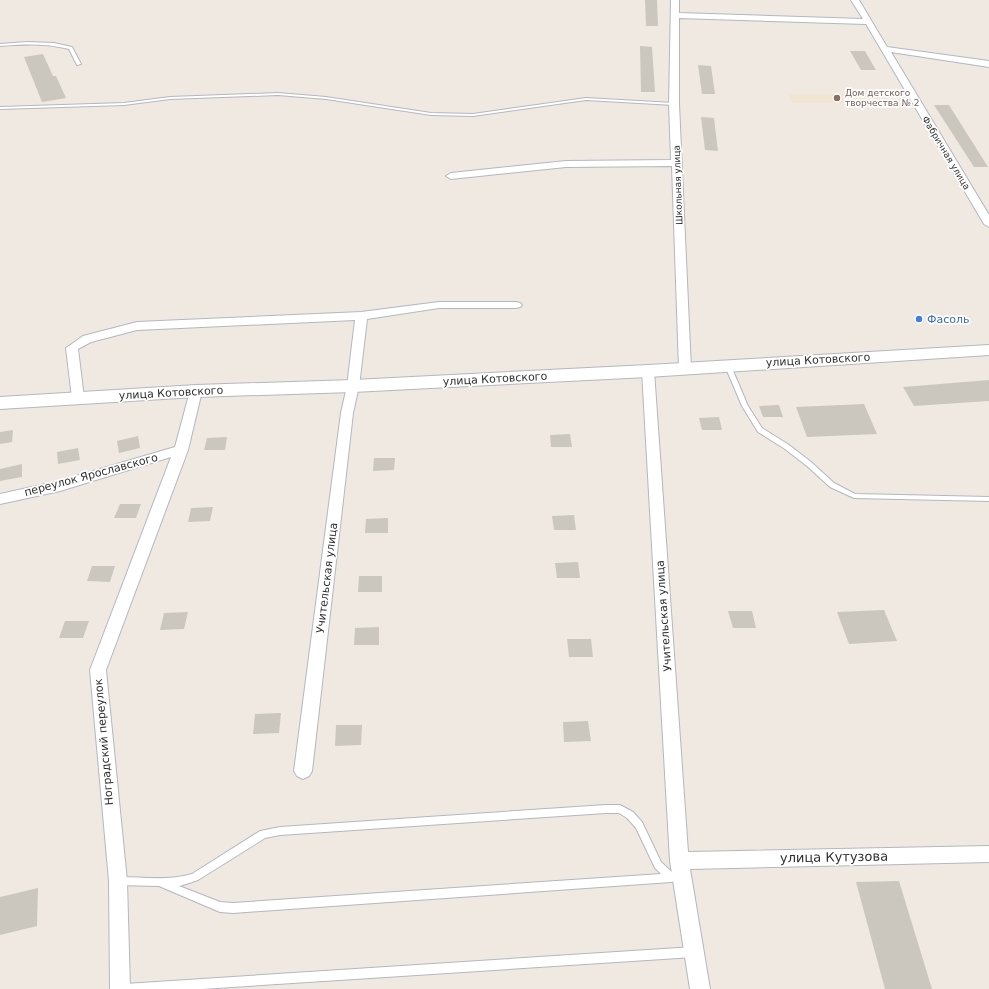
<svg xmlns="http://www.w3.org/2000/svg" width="989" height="989" font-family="'DejaVu Sans',sans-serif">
  <rect width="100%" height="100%" fill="#efe9e1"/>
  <!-- education -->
  <path fill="#f0e6d1" d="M789,94H881L886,103H793Z"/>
  <!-- building -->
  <path fill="#cbc7bf" d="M645,0H657L658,26H646Z
    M640,46L652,47L655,92H641Z
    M850,51H865L876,70H861Z
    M43,54L53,76H56L66,98L42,102L24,57Z
    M698,65L711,66L715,94H702Z
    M934,105H949L988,167H974Z
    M701,117L714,118L718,151L705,150Z
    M989,380V401L914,406L903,387Z
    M864,404L877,434L807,437L796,407Z
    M779,405L783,417H763L759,406Z
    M719,417L722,430H702L699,418Z
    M13,430L12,442L0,444V432Z
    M570,434L572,447H551L550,435Z
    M138,436L140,448L119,453L117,441Z
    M227,437L225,450H204L207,438Z
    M78,448L80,460L58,464L57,452Z
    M374,458H395L394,470L373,471Z
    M22,464V477L0,481V469Z
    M120,504H141L136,518H114Z
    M213,507L210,521L188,522L191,508Z
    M574,515L576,530H554L552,516Z
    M388,518V533H365L366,519Z
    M578,562L580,578H557L555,563Z
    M92,566H115L110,582L87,581Z
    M359,576H382V592H358Z
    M884,610L897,641L849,644L837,612Z
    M728,611H752L756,628H733Z
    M188,612L184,629L160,630L164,613Z
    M65,621H89L83,638H59Z
    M379,627V645H354L355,628Z
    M567,639H591L593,657H569Z
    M281,713L279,733L253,734L255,714Z
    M588,721L591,741L564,742L563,722Z
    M336,725H362L361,745L335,746Z
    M899,881L932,989H885L856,882Z
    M38,888L37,926L0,935V897Z"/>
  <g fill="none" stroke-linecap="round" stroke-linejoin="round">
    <!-- lane casing -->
    <g stroke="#b4b7c1" stroke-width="2">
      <path id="lane" d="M27,42L54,43L72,47L81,64L77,65L69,49C46,43 23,44 0,46V44Z
        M278,93L326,97L431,113L473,114L586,98L674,103L676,104L674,105L586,100L473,116L431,115L326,99L278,95L170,99L124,105L0,109V107L124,103L170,97Z
        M728,364L731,366L748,406L762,428L789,445L811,462L834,483L855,494L989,497V501L854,498L830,487L807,466L785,449L758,432L742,406L725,366Z
        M606,805H620L633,812L642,822L661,862L673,873H682L685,874L687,877L685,880L671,882L233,913L220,912L159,886L118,885L115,884L113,881L115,878L118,877C143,877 169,881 192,874L260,831L280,827ZM606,813H619L627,818L636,828L655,868L661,874L233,903L220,902L179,886L183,885L198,880L265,838L280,835Z
        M694,947L697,949L699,952L697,955L694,957L202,989H120L121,985L125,984Z"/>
    </g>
    <!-- street casing -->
    <g stroke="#b4b7c1" stroke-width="2">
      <path id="street" d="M671,0H679V13L863,19L851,0H859L887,47L989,61V67L891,52L989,215V227L984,224L866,24L679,18V104L691,369L689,372H681L679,369L672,166L566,167L451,179L446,176L451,173L566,161L671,160L669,104Z
        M439,302H516L520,303L522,305L520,307L516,308H439L367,319L359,386L353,413L312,771L309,776L303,779L297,776L294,771L341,413L347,386L355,320L137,330L91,342L78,349L84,398L83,401H73L72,398L66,348L83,336L137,322L361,312Z
        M648,367L652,368L654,371L688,852L989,846V862L690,869L710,989H690L670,861L642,371L644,368Z
        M196,387L200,388L202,391L188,450L106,670L127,881L130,989H110L109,881L90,670L171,457L60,491L0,504V494L59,481L175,447L190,391L192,388Z"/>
    </g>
    <!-- secondary casing -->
    <g stroke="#b4b7c1" stroke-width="2">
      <path id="secondary" d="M989,345V355L648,377L353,392L196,397L0,409V397L196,385L353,380L648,365Z"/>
    </g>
    <!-- lane -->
    <use href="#lane" fill="#fff" fill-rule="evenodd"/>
    <!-- street -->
    <use href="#street" fill="#fff" fill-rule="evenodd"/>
    <!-- secondary -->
    <use href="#secondary" fill="#fff" fill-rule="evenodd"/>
  </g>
  <!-- markers -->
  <circle fill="#8d6e63" stroke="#fff" stroke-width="1.5" cx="837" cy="98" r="4"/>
  <circle fill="#3f7fe0" stroke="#fff" stroke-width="1.5" cx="919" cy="319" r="4"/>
  <g text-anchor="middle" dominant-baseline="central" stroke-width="3.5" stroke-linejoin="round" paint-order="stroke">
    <!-- far-education labels -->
    <g font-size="9" fill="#785e54" stroke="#fff" text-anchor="start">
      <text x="845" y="93">Дом детского<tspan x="845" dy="10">творчества № 2</tspan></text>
    </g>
    <!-- far-street labels -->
    <g font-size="9" fill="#2e2e2e" stroke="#fff">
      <text transform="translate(946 153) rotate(59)">Фабричная улица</text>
      <text transform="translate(678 185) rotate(-92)">Школьная улица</text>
    </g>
    <!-- shop labels -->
    <g font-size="11" fill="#366cbe" stroke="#fff" text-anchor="start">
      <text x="927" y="319">Фасоль</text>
    </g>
    <!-- street labels -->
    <g font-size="11" fill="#2e2e2e" stroke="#fff">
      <text transform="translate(818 360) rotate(-3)">улица Котовского</text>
      <text transform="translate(495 379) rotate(-3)">улица Котовского</text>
      <text transform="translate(171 393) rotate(-3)">улица Котовского</text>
      <text transform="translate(91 475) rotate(-15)">переулок Ярославского</text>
      <text transform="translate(327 578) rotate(-83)">Учительская улица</text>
      <text transform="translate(664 616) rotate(-94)">Учительская улица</text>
      <text transform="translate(104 742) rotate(-95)">Ноградский переулок</text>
    </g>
    <!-- near-street labels -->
    <g font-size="13" fill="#2e2e2e" stroke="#fff">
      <text transform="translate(834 857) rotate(-1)">улица Кутузова</text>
    </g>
  </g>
</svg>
